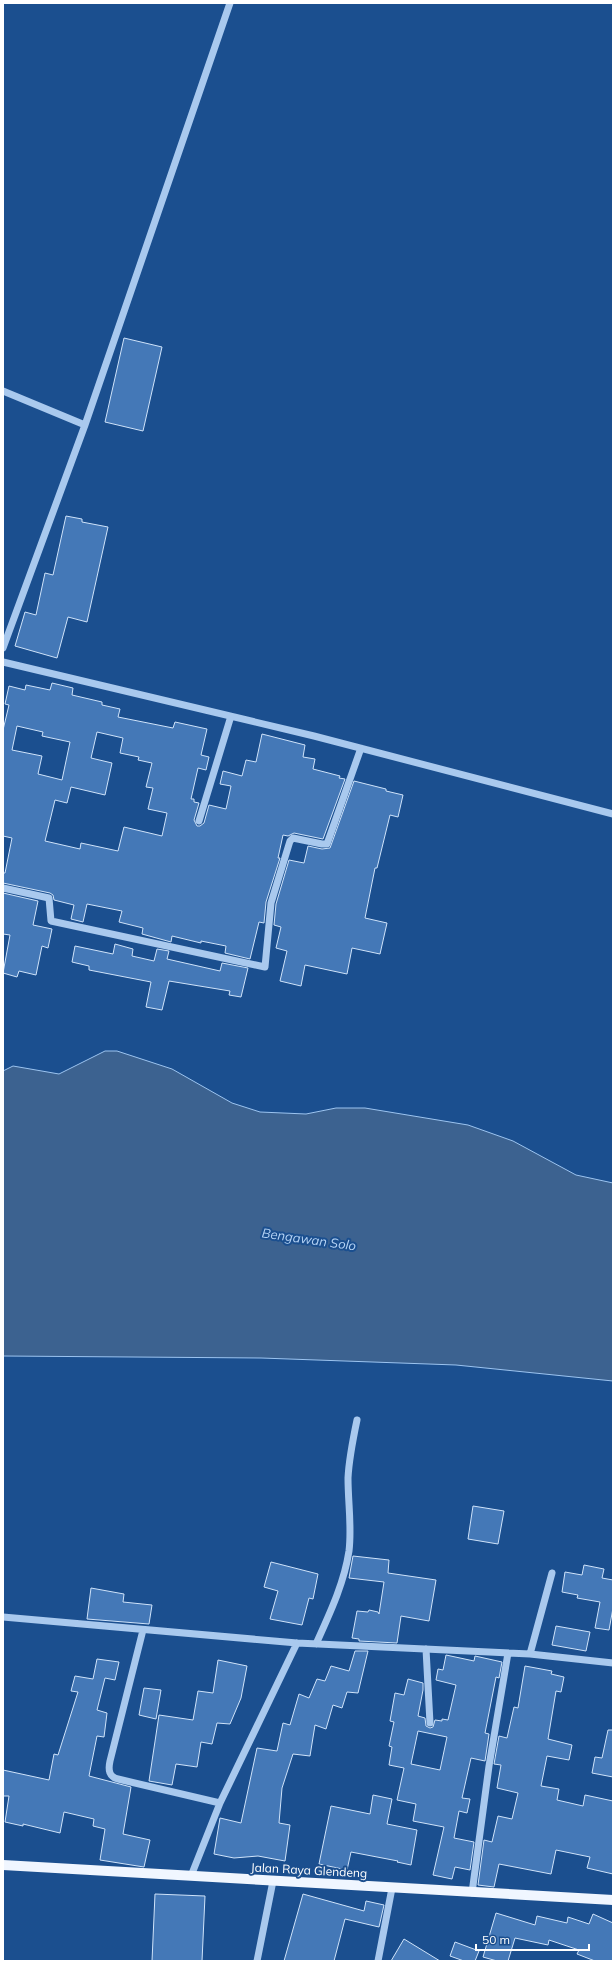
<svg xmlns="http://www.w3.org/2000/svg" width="616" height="1964" font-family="Mulish,sans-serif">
  <rect width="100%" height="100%" fill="#1b4f8f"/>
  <!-- water -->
  <path fill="#3c6290" stroke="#9cc4f0" d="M105,1051H117L172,1069L232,1103L260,1112L306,1114L336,1108H365L468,1125L513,1141L576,1175L613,1183V1381L456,1365L261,1358L3,1356V1071L13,1066L59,1074Z"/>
  <!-- building -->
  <path fill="#4478b7" stroke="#cfe3fa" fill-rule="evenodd" d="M124,338L162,347L143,431L105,422Z
    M66,516L82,519V522L108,527L87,622L68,617L57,658L15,646L25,612L36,615L45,573L53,575Z
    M52,683L73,688L72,695L102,702V705L120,709L118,717L173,728L175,722L207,729L201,755L209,757L206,770L198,768L191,799H194V802L199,803L194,820L197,826H200L204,823L209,805L226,809L231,786L220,784L223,771L242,776L246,760L256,762L262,734L305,745L303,757L315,759L313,769L340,776L339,778L345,779L323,839L294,833L288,836L283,835L278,858H280L266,902L264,923L259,922L250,959L225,953L226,946L201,941V943L172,936L171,942L142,934L143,928L119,922L122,911L87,904L83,922L71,919L74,905L54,900L53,895L50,893L3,883V873H5L12,838L3,836V730L9,705L5,704L9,686L25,690L26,685L50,690ZM17,726L43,732L42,736L70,742L62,780L38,774L42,756L12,750ZM97,732L123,738L120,753L139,757L138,760L152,763L146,787L153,788L148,809L167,813L162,836L124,827L118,851L81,843L80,849L45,841L55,800L67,803L71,787L105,795L112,763L91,758Z
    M354,781L386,789V791L403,795L398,817L390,815L377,868H375L365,918L387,923L380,954L352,948L347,974L305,965L301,986L280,981L287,951L276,948L281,927L274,925L276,904L289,860L304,863L308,846L322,849L330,848Z
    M3,893L38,901L33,925L52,929L48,948L42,946L36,975L19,971L17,977L3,973L10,935L3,934Z
    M115,944L133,949L132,956L154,961L157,949L169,951L167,959L220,971L222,963L248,968L241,997L229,995L230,991L169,981L162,1010L146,1007L151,982L89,970V966L72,962L75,946L113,954Z
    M473,1506L504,1511L498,1544L468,1539Z
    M353,1556L389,1560L388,1573L436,1580L429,1621L401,1616L397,1643L359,1641V1639L352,1638L357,1611L368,1612L369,1610L378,1612L379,1614L384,1582L349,1578Z
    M271,1562L318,1574L313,1599L309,1598L302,1625L270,1619L278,1591L264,1587Z
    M584,1565L604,1569L602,1578L613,1580V1608L609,1630L595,1628L600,1602L577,1598L578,1595L562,1592L565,1572L582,1575Z
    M91,1588L124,1594L123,1602L152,1605L149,1624L87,1619Z
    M556,1626L590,1632L586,1651L552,1645Z
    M355,1651H368L358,1693L347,1692L342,1708L333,1705L326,1729L315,1725L310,1756L293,1754L282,1788L279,1823L290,1825L285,1861L258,1856L234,1858L214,1854L220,1818L241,1823L257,1748L277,1751L283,1723L290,1725L299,1694L309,1698L317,1679L325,1681L331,1666L349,1671Z
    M446,1655L474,1661L475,1656L502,1662L499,1678L496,1677L485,1733L489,1734L485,1761L471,1758L462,1798L470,1799L467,1813L459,1811L454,1838L474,1842L470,1870L455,1867L452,1879L433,1875L444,1827L413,1821L416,1804L397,1800L404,1768L389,1765L392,1747L389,1746L394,1722L390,1721L395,1693L404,1695L408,1679L423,1683V1690L418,1716L425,1718L426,1726L430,1728L433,1727L435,1720L442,1721V1719L448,1720L456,1685L436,1680L438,1669L443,1670ZM418,1731L447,1737L440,1770L411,1764Z
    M97,1659L119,1662L115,1680L105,1678L97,1710L107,1713L104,1737L97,1736L89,1776L131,1787L123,1834L150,1840L144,1867L100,1860L105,1829L93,1826L94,1819L64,1812L60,1833L23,1824V1826L5,1822L9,1796H3V1770L49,1780L54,1754L58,1755L78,1692L71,1691L75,1676L93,1679Z
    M218,1660L247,1666L241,1698L230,1724L217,1723L212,1744L201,1742L197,1767L176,1764L172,1785L149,1781L159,1715L193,1720L198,1691L213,1693Z
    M525,1666L552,1671L551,1674L564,1677L561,1692L556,1691L548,1739L572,1745L569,1760L547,1756L541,1786L559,1789L557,1800L583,1806L585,1795L613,1801V1874L587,1868L590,1857L556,1850L551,1874L499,1864L494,1887L478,1885L484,1840L492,1842L498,1816L512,1819L518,1793L497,1788L501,1765L494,1764L499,1736L507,1738L514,1707L518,1708Z
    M144,1688L161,1690L156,1719L139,1715Z
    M608,1730H613V1777L592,1773L595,1757L602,1758Z
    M373,1795L392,1799L387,1824L417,1830L411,1865L397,1862L398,1861L351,1852L347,1870L319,1864L331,1806L370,1814Z
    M155,1894L205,1896L202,1961H152Z
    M303,1894L364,1911L366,1901L384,1905L379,1927L345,1919L334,1961H284Z
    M496,1913L535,1925L537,1916L567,1923L568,1917L589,1924L593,1914L613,1923V1961H595L577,1954L579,1950L549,1940L548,1945L515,1938L508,1961H497L483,1957Z
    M404,1939L440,1961H391Z
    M455,1942L479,1951L475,1961H464L450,1956Z"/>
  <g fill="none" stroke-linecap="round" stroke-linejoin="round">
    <!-- minor -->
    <path stroke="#a9c9ee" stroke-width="7" d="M3,391L85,425
      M3,648L85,425L230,3
      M3,662L314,736L613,814
      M199,821L231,716
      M3,888L49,898L51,921L265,967L271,903L290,841L293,838L322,844H327L361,748
      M3,1617L297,1643L530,1654L613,1663
      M143,1630L110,1761C108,1770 109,1777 118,1779L220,1803
      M316,1644C329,1615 344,1584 349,1551C352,1527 348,1503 348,1478C349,1458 353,1439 357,1420
      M426,1649L430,1723
      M530,1654L552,1573
      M191,1876L220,1803L297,1643
      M472,1893L489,1766L508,1653
      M257,1961L273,1881
      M378,1961L392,1888"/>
    <!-- major -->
    <path stroke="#f0f6ff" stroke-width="10" d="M3,1865L613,1900"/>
  </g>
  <g text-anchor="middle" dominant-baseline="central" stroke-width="4" stroke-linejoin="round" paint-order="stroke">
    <!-- street labels -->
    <g font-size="12" fill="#fff" stroke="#1b4f8f">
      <text transform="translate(309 1870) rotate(3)">Jalan Raya Glendeng</text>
    </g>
    <!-- water labels -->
    <g font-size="13" font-style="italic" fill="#b5d3f5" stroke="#1b4f8f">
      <text transform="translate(309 1239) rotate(8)">Bengawan Solo</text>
    </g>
  </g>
  <!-- border -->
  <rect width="616" height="1964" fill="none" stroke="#ffffff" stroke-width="8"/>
  <!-- scale -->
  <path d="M476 1944v6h113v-6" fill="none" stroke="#ffffff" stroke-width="2"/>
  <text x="482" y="1944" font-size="12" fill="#ffffff" stroke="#1b4f8f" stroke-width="3" paint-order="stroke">50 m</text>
</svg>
